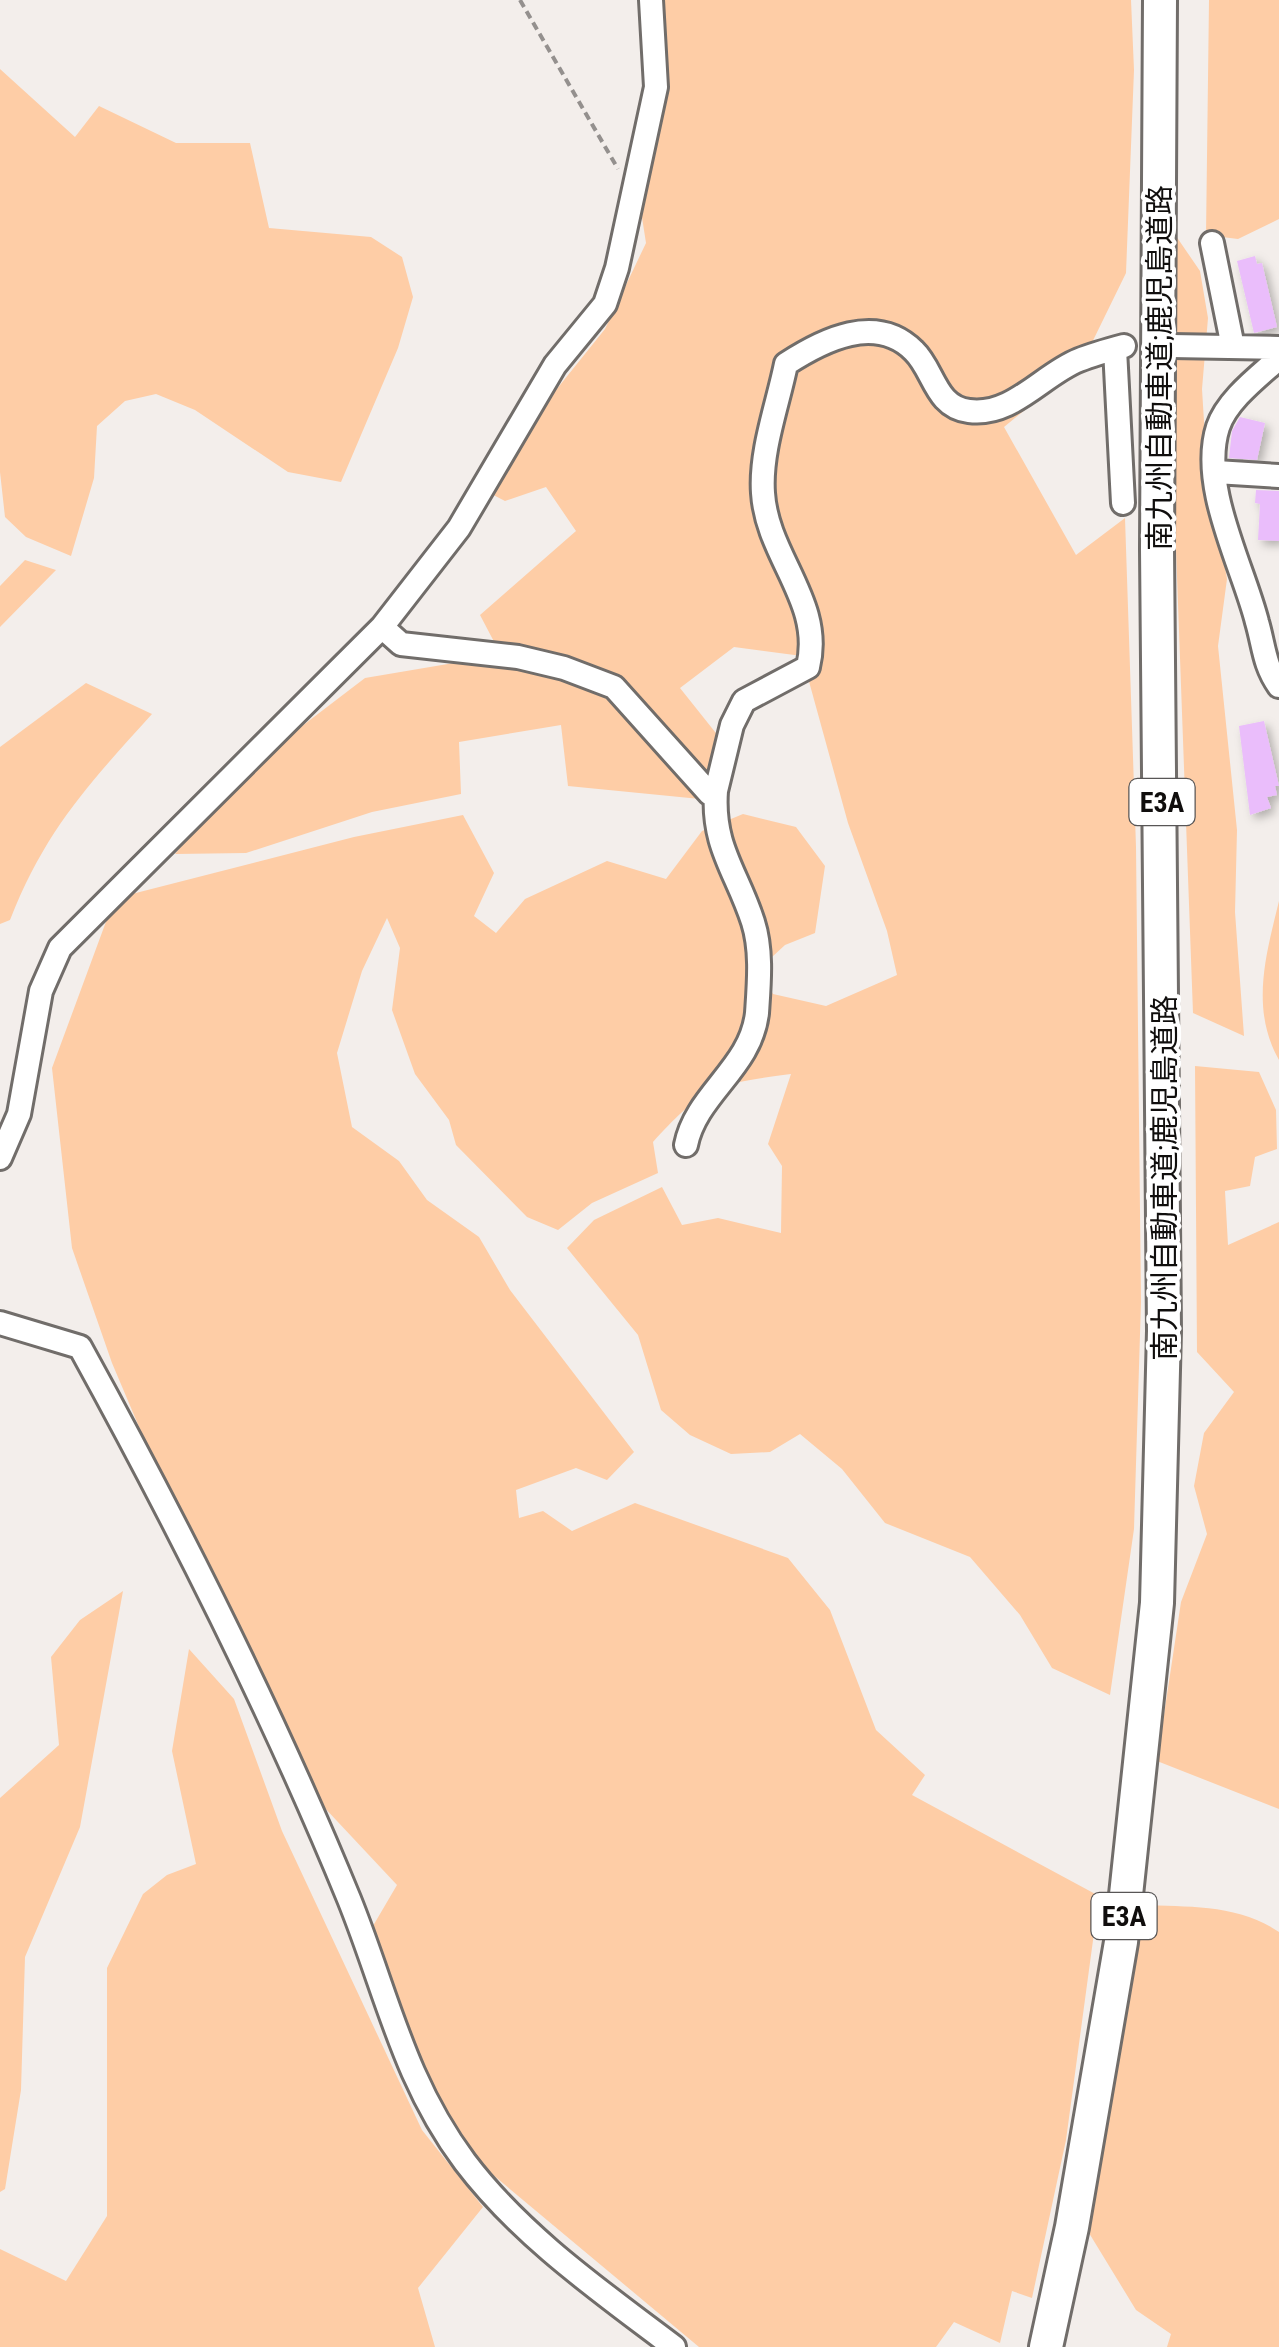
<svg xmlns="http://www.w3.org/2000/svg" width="1279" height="2347" font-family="'Roboto Condensed','Noto Sans JP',sans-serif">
  <defs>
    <filter id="shadow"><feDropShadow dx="4.5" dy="4.5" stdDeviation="5" flood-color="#0004"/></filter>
  </defs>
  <rect width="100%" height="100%" fill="#f3eeeb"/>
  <!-- green -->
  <path fill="#fecda6" d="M664,0H1131L1134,70L1126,273L1082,363L1004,427L1076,555L1125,518L1136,847L1141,1302L1134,1529L1110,1695L1052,1668L1020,1615L970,1557L885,1523L842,1469L800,1434L770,1452L731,1454L690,1435L661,1410L638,1335L567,1248L594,1220L662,1187L682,1225L718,1218L781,1233L782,1166L768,1144L791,1074C716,1084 705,1085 653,1142L658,1173L592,1203L558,1230L527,1217L456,1145L449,1120L415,1074L392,1010L400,948L387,918L362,971L337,1053L352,1127L399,1161L427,1200L479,1237L510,1290L634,1452L607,1480L576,1468L516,1490L519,1518L543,1511L572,1531L635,1503L788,1558L830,1610L876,1730L925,1775L912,1795L1099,1896L1066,2140L1032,2298L1012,2291L1000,2343L954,2322L936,2347H699L486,2169L436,2098L370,1931L397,1885L322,1805L228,1637L112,1363L72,1248L52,1068L107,919L128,895L354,837L463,815L494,873L474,916L496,933L525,899L607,861L666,879L702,831L743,814L796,827L825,866L815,933L785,945L759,969L773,994L826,1006L897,975L887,931L848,823L802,656L734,647L680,688L727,747L700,799L568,786L561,725L459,742L461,794L372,812L246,853L175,854L247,768L365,678L501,655L480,615L576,531L546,487L505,501L478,487L605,329L646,243L641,211L652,12Z
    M1209,0H1279V219L1238,239L1206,235Z
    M0,69L75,137L99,106L176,143H250L269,228L371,237L402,257L413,297L398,348L341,482L288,472L195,410L156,394L125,401L97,426L94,478L71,556L26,537L5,517L0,472Z
    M1176,236L1200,271L1208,318L1202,389L1206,454L1227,579L1218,646L1237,830L1235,912L1244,1036L1193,1013L1176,549Z
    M25,560L56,570L0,627V586Z
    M86,683L152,714C88,785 46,829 10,920L0,924V747Z
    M1279,901V1060C1250,1009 1266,954 1279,901Z
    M1195,1066L1259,1072L1276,1110L1277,1149L1255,1157L1250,1186L1225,1191L1228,1245L1279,1222V1809L1157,1761L1181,1602L1207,1534L1194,1486L1204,1433L1234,1392L1197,1352Z
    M123,1591L80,1827L25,1957L21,2090L5,2189L0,2192V1798L59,1745L51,1657L80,1620Z
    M189,1649L234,1699L282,1831L422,2130L483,2207L418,2288L435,2347H0V2249L66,2281L107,2216V1968L143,1894L167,1875L196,1864L172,1751Z
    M1142,1905C1189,1907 1238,1904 1279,1932V2347H1167L1171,2334L1136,2310L1089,2233Z"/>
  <!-- building -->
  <path fill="#eabdfb" filter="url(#shadow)" d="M1255,256L1257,264L1262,263L1277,327L1254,333L1237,261Z
    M1240,417L1265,423L1257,460L1229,458L1232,431Z
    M1256,490L1279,491V541L1258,540L1260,504L1255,503Z
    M1264,721L1279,786H1275L1277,795L1267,797L1271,808L1250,815L1239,726Z"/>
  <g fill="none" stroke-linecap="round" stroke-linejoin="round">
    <!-- minor casing -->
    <g stroke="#716d6a" stroke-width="28">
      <path id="minor" d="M1212,243L1233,347
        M1171,346L1279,348
        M1115,349L1123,503
        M1279,358C1258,377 1227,400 1218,427C1199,486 1243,566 1257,622C1264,646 1264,665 1279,686
        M1216,472L1279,476
        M382,627L401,644L518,657L564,668L614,687L710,794L716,791L732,725L744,701L808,667C824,602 767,557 763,493C760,451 778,404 786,364C823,340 876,313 914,351C934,370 935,407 969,411C1012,417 1043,374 1079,360C1094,354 1109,350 1124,346
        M686,1145C696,1094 751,1068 757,1013C759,983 762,950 753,922C737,872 712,847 716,791
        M0,1158L19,1114L41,991L60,948L382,627L459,528L555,365L605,304L617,268L656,87L651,0
        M0,1323L80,1347C178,1525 272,1711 349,1899C387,1993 403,2079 465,2162C521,2236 600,2291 674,2347"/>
    </g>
    <!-- highway casing -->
    <g stroke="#716d6a" stroke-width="38">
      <path id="highway" d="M1046,2347L1072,2227L1121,1942L1157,1603L1164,1331L1157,549L1160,0"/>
    </g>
    <!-- path -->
    <path stroke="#94908e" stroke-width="4" stroke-dasharray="8 5" stroke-linecap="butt" d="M520,0L618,169"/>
    <!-- minor -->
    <use href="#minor" stroke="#fff" stroke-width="22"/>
    <!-- highway -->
    <use href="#highway" stroke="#fff" stroke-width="32"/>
  </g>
  <g text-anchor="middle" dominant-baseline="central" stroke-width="8" stroke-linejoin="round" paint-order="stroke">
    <!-- shield labels -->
    <g fill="#fff" stroke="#585656" stroke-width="2.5">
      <rect x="1129.5" y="779" width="65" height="46" rx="8"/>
      <rect x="1091.5" y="1893" width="65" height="46" rx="8"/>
    </g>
    <g font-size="28" font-weight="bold" fill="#100e0d">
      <text x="1162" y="802">E3A</text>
      <text x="1124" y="1916">E3A</text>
    </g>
    <!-- street labels -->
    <g font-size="30" fill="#100e0d" stroke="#fff">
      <text transform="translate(1159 368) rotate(-90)">南九州自動車道;鹿児島道路</text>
      <text transform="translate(1164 1178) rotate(-90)">南九州自動車道;鹿児島道路</text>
    </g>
  </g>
</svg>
